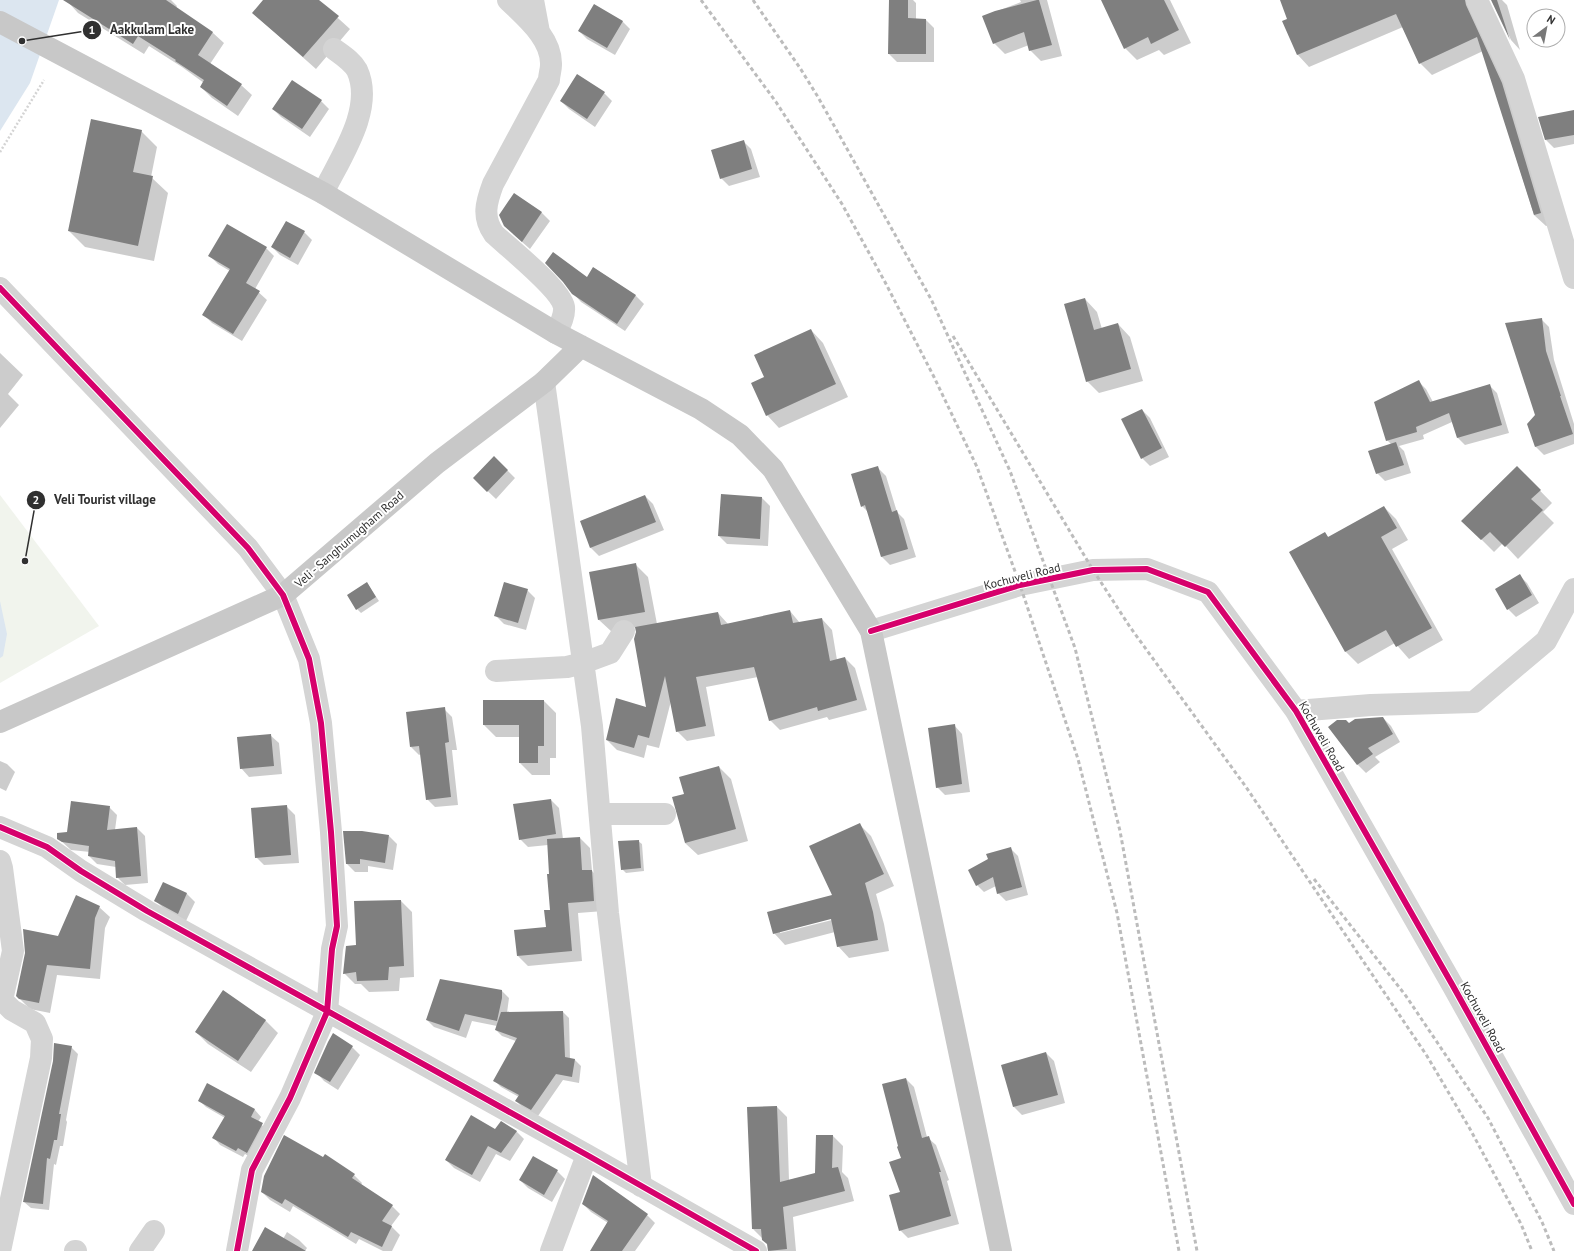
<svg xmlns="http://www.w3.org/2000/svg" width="1574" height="1251" font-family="'PT Sans',sans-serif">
  <rect width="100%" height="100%" fill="#fff"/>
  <!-- green -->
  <path fill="#f1f4ed" d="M0,495L99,626L0,683Z"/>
  <!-- water -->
  <path fill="#dce6f0" d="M0,0H59L30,83L0,131Z
    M0,601L7,634L3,656L0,658Z"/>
  <!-- shadow -->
  <path fill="#0003" fill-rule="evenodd" d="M69,0H171L177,6L176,8L213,33L224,43L210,64L241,85L252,95L238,116L212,98L201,87L204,83L182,67L149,46L144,54L78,13L68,2Z
    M265,0H318L350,29L316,69L253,13Z
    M890,0H913L916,3V19L926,20L934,28V62H897L889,54Z
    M1020,0H1047L1062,56L1041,61L1030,50L1029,45L1005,54L994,43L984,16L1021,2Z
    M1108,0H1170L1191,43L1164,55L1159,50L1137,60L1125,48Z
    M1281,0H1472L1514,96L1552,224L1546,226L1534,215L1483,51L1432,75L1420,63L1403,27L1309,67L1298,55L1283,21L1289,19Z
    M1492,0H1502L1507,5L1520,50L1511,40Z
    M622,21L630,29L615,55L587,39L579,31Z
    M604,93L612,101L595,127L569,109L561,101Z
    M321,101L329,109L310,137L281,117L273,109Z
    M1574,111V144L1554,148L1546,140Z
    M141,131L157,147L151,177L168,193L154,261L85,247L69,231Z
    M743,141L751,149L760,177L729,186L721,178Z
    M514,194L542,213L550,221L530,249L513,234Z
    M304,232L312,240L298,265L280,255L272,247Z
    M266,248L274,256L255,289L267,300L242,341L212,323L204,315L230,271L218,264L210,256Z
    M594,268L636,296L644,304L625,331L581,302L573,293L587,278Z
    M1085,299L1097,312L1102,329L1118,324L1130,337L1143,381L1099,393L1087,381Z
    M1541,319L1549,327L1554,360L1574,424V444L1544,455L1536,447L1528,424L1536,416Z
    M811,330L823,343L848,397L779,428L767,415L765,378Z
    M0,353L23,375L8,394L19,405L0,428Z
    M1419,382L1426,389L1433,402L1490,386L1497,393L1509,433L1465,445L1458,438L1452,422L1423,435L1424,439L1399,446L1404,451L1411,473L1385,481L1377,473L1391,444L1387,440Z
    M1142,410L1150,418L1169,457L1150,466L1142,458Z
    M1517,467L1552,503L1543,512L1554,523L1518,559L1503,543L1494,552L1463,521Z
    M878,468L886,476L897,512L904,519L916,557L890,565L882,557L868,512L862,506Z
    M507,470L515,478L496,499L474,478Z
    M645,496L653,504L664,530L599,556L591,548L581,522Z
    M762,498L770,506L768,546L727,544L719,536Z
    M1384,507L1396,519L1408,540L1392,549L1443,640L1409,659L1395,643L1358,664L1346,652L1290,552L1325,533L1329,538Z
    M635,564L648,577L657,624L718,613L728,624L790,611L800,623L822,619L832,630L837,660L845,658L855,668L867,710L829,720L827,717L780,730L770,720L758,677L706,687L715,736L687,741L677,731L671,701L659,748L647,745L644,758L617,750L607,740L648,708L637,627L612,632L599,620Z
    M1519,575L1527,583L1539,603L1516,617L1508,609Z
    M367,583L379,601L361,613L357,609Z
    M527,590L535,598L526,630L504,624L496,616Z
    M544,701L556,713V758H550V775H532L520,763V737H496L484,725Z
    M444,709L452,717L457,750H452L458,805L435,807L427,799L421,754L419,755L411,747Z
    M1383,718L1391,726L1400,742L1375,757L1380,762L1366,773L1358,765L1329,727Z
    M954,725L962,734L970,792L945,795L937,787Z
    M270,735L279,743L282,774L249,777L241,768Z
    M0,761L7,764L15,772L6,791L0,788Z
    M719,767L731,779L748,841L698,855L685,843V794Z
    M551,800L559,808L563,839L580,838L590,848L592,871L602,881L604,911L578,913L582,961L528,966L518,956L547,928L551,911L550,874L548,845L528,847L520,839Z
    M109,807L117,815L115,830L137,828L145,836L148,883L125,885L117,877L116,867L97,864L89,856L90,852L71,850L58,838Z
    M287,807L295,815L299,863L264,865L256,857Z
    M859,824L871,836L894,886L876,894L884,924L889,951L849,958L838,946L835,932L785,945L774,933L833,896ZM836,917V919L780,933V931Z
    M389,836L397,844L393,870L368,866V872H355L347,864Z
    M638,841L642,844L644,871L626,873L622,869Z
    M1010,848L1018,856L1028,895L1006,901L998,893L996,886L984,892L977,885Z
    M163,884L187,894L195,902L186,921L164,909L156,901Z
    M401,901L412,912L414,977L400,978L399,991L369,992L361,984H355L344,973L357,946L355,902Z
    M99,907L110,917L105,928L100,979L57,975L50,1013L30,1009L17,996L26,954L58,937Z
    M502,991L509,998L507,1013L563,1012L569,1018L570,1059L575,1060L581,1066L579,1083L563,1080L538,1116L522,1107L516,1101L519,1097L501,1087L495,1081L516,1041L502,1036L496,1030L497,1026L472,1021L466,1038L434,1027L427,1020Z
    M265,1020L278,1033L251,1072L208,1044L196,1032Z
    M334,1035L352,1047L360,1055L338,1090L324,1081L316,1072Z
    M71,1047L78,1054L66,1120L67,1122L63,1146H60L56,1165L54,1164L49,1210L31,1208L24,1202Z
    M1046,1053L1054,1061L1065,1103L1022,1115L1014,1107Z
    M906,1079L914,1087L927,1137L936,1145L949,1180L947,1181L959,1224L908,1238L900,1230Z
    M208,1084L255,1110L261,1117L258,1122L269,1131L254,1159L245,1154L243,1157L220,1145L214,1138L225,1118L206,1107L199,1100Z
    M777,1107L787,1117L789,1180L816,1174L833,1136L843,1146L842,1172L848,1178L854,1201L793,1217L796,1251H770L768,1244L753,1229Z
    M496,1130L516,1131L524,1139L510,1161L496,1154L480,1182L454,1168L446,1160Z
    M557,1171L565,1179L552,1202L528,1188L520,1180Z
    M354,1175L362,1183L361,1185L392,1206L400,1214L391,1226L400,1235L392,1251H383L359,1239L356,1244L293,1206L290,1212L270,1200L262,1192Z
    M583,1204L647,1215L655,1223L635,1251H591L608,1223L591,1212Z
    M287,1232L299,1240L307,1248L305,1251H253L283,1239Z"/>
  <!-- building -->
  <path fill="#7f7f7f" d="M63,0H166L213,32L198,55L242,84L227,106L200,87L204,80L175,61L176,60L138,36L133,44Z
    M263,0H319L339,16L303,57L252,13Z
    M889,0H908V18L926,19V54H888Z
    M1037,0H1039L1052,45L1029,51L1024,32L993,44L982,16L995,11Z
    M1101,0H1164L1179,30L1151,44L1148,37L1124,49Z
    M1280,0H1465L1466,5L1502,83L1541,213L1534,215L1477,37L1419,64L1396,14L1297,55L1282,21L1287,19Z
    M1491,0H1497L1510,40Z
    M594,4L623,21L607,48L578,31Z
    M577,74L605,92L587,119L560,101Z
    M292,80L322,100L302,129L272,109Z
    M1574,110V135L1545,140L1538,117Z
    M91,119L142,130L133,172L153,176L138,246L68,231Z
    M744,140L752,169L720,179L711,150Z
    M514,193L542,212L522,242L504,226L499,215Z
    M286,221L305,231L290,258L271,247Z
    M227,224L267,247L246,283L260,291L233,334L202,315L230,269L208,256Z
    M553,252L587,277L593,267L636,295L617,324L572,294L563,282L545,263Z
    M1085,298L1094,330L1118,323L1131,369L1086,382L1064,304Z
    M1542,318L1546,351L1561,396H1560L1573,434L1535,447L1527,424L1535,415L1505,323Z
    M811,329L836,384L766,416L751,383L764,377L754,355Z
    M1419,380L1430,402L1490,384L1502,425L1457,438L1449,413L1416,427L1417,432L1386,441L1374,402Z
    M1142,409L1162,448L1141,459L1121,419Z
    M1396,442L1404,465L1376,474L1368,451Z
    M494,456L508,470L487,492L473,478Z
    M878,466L892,512L897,510L908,549L881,557L865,505L861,507L851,474Z
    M1517,466L1541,490L1531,499L1543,510L1505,547L1490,532L1481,540L1461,521Z
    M721,494L762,497L760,539L718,536Z
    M645,495L656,522L590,548L580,521Z
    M1384,506L1397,528L1381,537L1432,628L1396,647L1386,630L1345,652L1289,552L1325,532L1328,537Z
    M636,563L645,612L598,620L589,572Z
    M1520,574L1532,595L1507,610L1495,589Z
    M367,582L376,597L356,610L347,595Z
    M504,582L528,589L518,623L494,616Z
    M790,610L793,623L822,618L830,661L845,657L857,700L818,711L817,707L769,721L754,667L696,677L706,726L676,732L665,676L649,738L638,735L634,748L606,740L616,698L646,707L634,639L636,632L635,627L718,612L721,625Z
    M483,700H544V746H538V763H519V725H483Z
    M445,707L449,742L445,743L451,797L426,800L419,746L410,747L406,712Z
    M1383,717L1393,734L1368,748L1373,754L1357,765L1328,727L1337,720H1346L1349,723L1355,719Z
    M955,724L962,784L936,788L928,728Z
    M271,734L274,766L240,769L237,737Z
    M719,766L736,829L685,843L672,797L684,794L679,777Z
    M551,799L556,834L519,840L513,804Z
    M71,801L110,806L107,830L137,827L141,876L116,878L115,861L88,856L89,846L62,842L57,839V833L67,832Z
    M287,805L291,855L255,858L251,808Z
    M860,823L884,874L865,883L873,912L878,940L837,947L831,919L773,934L767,912L832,895L809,846Z
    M343,831H362L389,835L385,863L360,859V864H346Z
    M580,837L582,870H592L594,901L568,903L572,951L517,956L514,930L546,927L544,910H550L547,874H549L547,839Z
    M639,840L641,868L621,870L618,841Z
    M1011,847L1022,887L997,894L993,877L976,886L968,870L988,859L986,854Z
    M163,882L187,893L178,914L154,901Z
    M76,895L100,906L95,918L90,969L47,965L39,1003L19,999L16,996L25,953L23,929L58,936Z
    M401,900L404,966L389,967L388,980L357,981L356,972L343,974L346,946L356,945L354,901Z
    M440,979L502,990V998L497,1021L465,1014L459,1031L426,1020Z
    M223,990L266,1020L238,1061L195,1032Z
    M563,1011L565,1057L575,1059L572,1077L556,1074L531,1110L515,1101L519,1095L493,1081L517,1038L495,1030L501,1012Z
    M333,1033L353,1046L330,1082L314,1073L328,1042Z
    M54,1043L72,1046L59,1114H61L57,1140H54L50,1159L47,1158L43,1204L23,1202L53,1061Z
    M1046,1052L1058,1095L1013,1107L1001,1065Z
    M906,1078L922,1138L929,1136L941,1172H939L951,1216L899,1231L889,1195L900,1192L889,1162L901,1158L897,1147L898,1146L882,1084Z
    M207,1083L255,1109L251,1117L263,1123L247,1153L238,1148L236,1151L212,1138L225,1116L198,1101Z
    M777,1106L780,1182L815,1173L816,1135H833L832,1168L838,1167L845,1191L783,1207L787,1249L768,1251L767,1244L762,1240L761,1229H752L747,1107Z
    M471,1115L495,1129L501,1121L517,1131L501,1153L488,1146L472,1175L445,1160Z
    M284,1135L323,1157L325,1154L355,1174L352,1178L393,1205L382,1221L392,1226L382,1247L351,1232L348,1237L285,1199L282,1204L261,1192L264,1176Z
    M533,1156L558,1170L544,1195L519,1180Z
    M593,1175L648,1214L622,1251H590L608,1221L582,1204Z
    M265,1227L306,1251H252Z"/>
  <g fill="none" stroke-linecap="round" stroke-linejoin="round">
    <!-- path -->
    <path stroke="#d4d4d4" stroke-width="2.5" stroke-dasharray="2 2" stroke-linecap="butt" d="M0,152L44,80"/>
    <!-- minor -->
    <path stroke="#d4d4d4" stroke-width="22" d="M508,0C525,17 552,38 551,65C551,70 549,75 549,80L493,184C486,203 482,217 494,234C509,248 561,289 564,307C565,316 560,325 556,333
      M533,0L539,32
      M1477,0L1514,79L1574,278
      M323,193C340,158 375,109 357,70C352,61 342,55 334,49
      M0,288L248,548L283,595L309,659L321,723L331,832L337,926L332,949L327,1012L290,1098L252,1170L237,1251
      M544,382L592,726L608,913L641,1186
      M871,631L1020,585L1093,570L1147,569L1208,592L1296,711L1453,986L1574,1204
      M496,671L567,667L583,663L610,653L624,631
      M1296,711L1371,705L1474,702L1546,641L1574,589
      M600,814H665
      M0,827L47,847L81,871L147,911L587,1155L756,1251
      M0,861L2,868L13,951L2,1000L12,1010L35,1023L42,1039L41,1058L0,1251
      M75,1251H76
      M140,1251L154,1231
      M551,1251L587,1155"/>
    <!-- major -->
    <path stroke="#c8c8c8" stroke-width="22" d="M0,22L323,193L556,333L701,409L740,435L773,469L871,631L1001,1251
      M0,722L283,595L437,463L544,382L581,346"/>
    <!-- rail -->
    <path stroke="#bcbcbc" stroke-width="3" stroke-dasharray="4 3" stroke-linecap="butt" d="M701,0L776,102L842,204L885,282L934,377L977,467L1020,585L1078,759L1117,913L1179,1251
      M753,0L800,68L818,97L931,299L1010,471L1075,648L1120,831L1197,1251
      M953,336L1093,570L1130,627L1246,787L1427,1056L1470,1129L1521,1224L1532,1251
      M1314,879L1406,996L1488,1118L1542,1222L1554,1251"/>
    <!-- cycleway casing -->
    <g stroke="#fff" stroke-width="8">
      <path id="cycleway" d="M0,288L248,548L283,595L309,659L321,723L331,832L337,926L332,949L327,1012L290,1098L252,1170L237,1251
        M871,631L1020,585L1093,570L1147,569L1208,592L1296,711L1453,986L1574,1204
        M0,827L47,847L81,871L147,911L587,1155L756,1251"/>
    </g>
    <!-- cycleway -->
    <use href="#cycleway" stroke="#d6006c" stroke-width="6"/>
  </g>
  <g text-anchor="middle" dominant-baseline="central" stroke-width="4" stroke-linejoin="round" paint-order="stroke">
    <!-- street labels -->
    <g font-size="12" fill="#303030" stroke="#fff">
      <text transform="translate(349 539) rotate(-41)">Veli - Sanghumugham Road</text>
      <text transform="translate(1022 576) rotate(-14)">Kochuveli Road</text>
      <text transform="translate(1322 736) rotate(60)">Kochuveli Road</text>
      <text transform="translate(1483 1017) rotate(61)">Kochuveli Road</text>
    </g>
  </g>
  <!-- callouts -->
  <path fill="none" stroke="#303030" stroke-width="1.5" d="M22 41L92 30M25 561L36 500"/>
  <g fill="#303030" stroke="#fff" stroke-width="1.5">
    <circle cx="22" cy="41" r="4"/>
    <circle cx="25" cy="561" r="4"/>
    <circle cx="92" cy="30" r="10"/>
    <circle cx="36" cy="500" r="10"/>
  </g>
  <g font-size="12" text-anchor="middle" font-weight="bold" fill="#fff">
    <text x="92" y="34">1</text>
    <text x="36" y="504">2</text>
  </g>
  <g font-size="13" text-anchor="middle" font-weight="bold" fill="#303030" stroke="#fff" stroke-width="4" stroke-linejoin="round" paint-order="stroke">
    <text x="152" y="34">Aakkulam Lake</text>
    <text x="105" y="504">Veli Tourist village</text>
  </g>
  <!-- north arrow -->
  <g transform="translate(1546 28) rotate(32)"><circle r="19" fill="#ffffff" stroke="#acacac"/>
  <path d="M0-3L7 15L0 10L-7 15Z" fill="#787878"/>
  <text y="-6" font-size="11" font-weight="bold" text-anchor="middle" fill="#303030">N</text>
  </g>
</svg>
